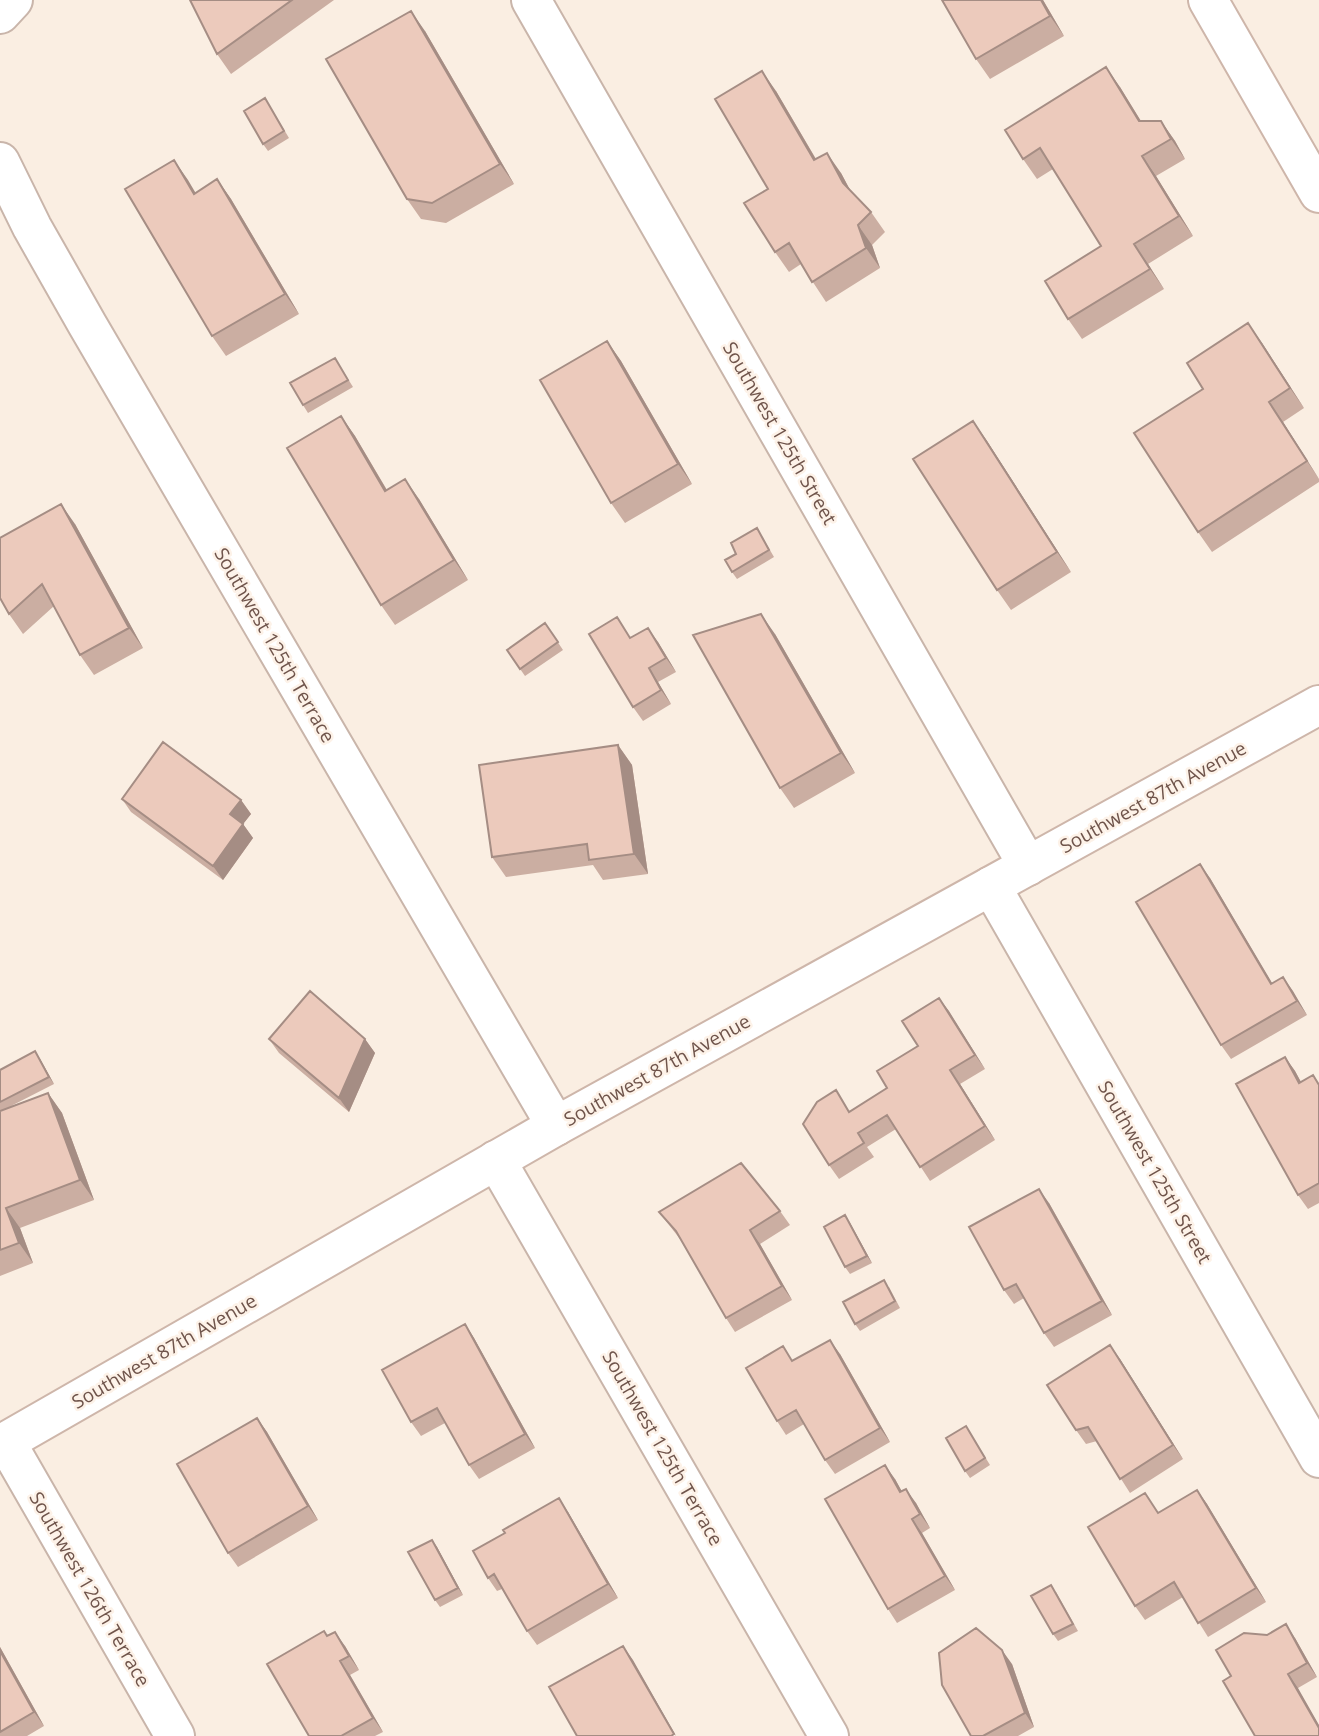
<svg xmlns="http://www.w3.org/2000/svg" width="1319" height="1736" font-family="'Open Sans',sans-serif">
  <rect width="100%" height="100%" fill="#faeee2"/>
  <g fill="none" stroke-linecap="round" stroke-linejoin="round">
    <!-- street casing -->
    <g stroke="#c9b5aa" stroke-width="42">
      <path id="street" d="M531,0L1028,866
        M0,14L13,0
        M0,162L32,227L87,324L556,1126
        M991,886L1319,1458
        M496,1160L829,1736
        M6,1442L175,1736"/>
    </g>
    <!-- secondary casing -->
    <g stroke="#ceb6aa" stroke-width="42">
      <path id="secondary" d="M1208,0L1319,193
        M0,1445L556,1126L1319,705"/>
    </g>
    <!-- street -->
    <use href="#street" stroke="#fff" stroke-width="38"/>
    <!-- secondary -->
    <use href="#secondary" stroke="#fff" stroke-width="38"/>
  </g>
  <!-- wall -->
  <path fill="#cbaea2" d="M190,0H334L231,74L217,54Z
    M1043,0L1064,36L990,79L976,59Z
    M425,31L514,184L446,223L421,219L407,199Z
    M1120,87L1141,121H1161L1175,141L1185,159L1156,176L1193,236L1148,264L1164,289L1082,339L1068,319L1101,246L1053,169L1037,179L1023,159Z
    M776,91L816,159L841,173L850,190L871,212L885,232L872,245L880,268L826,302L801,264L789,272L775,252L768,189Z
    M265,98L289,138L268,151L263,144Z
    M174,160L195,193L217,179L231,199L299,314L226,356L212,336Z
    M607,341L621,361L692,484L625,523L611,503Z
    M1262,343L1304,408L1283,422L1319,479V482L1212,552L1198,532L1203,389Z
    M335,358L353,387L308,413L303,405Z
    M341,416L355,436L387,490L419,499L468,580L395,625L381,605Z
    M973,421L987,441L1071,572L1011,610L997,590Z
    M75,524L143,648L94,675L80,655L54,606L23,634L9,614Z
    M757,528L774,557L737,579L732,572L736,554Z
    M545,623L563,650L525,676L507,650Z
    M775,634L855,773L794,808L780,788Z
    M631,638L658,642L676,672L658,682L671,704L643,721L633,707Z
    M618,745L632,765L648,874L603,880L593,865L506,877L492,857Z
    M122,799L241,800L251,814L243,824L253,838L223,880L131,812Z
    M1210,878L1272,984L1283,977L1307,1015L1231,1059L1221,1045Z
    M939,998L985,1069L960,1084L995,1140L930,1181L896,1129L867,1147L874,1157L839,1179L829,1165L850,1111L887,1088L918,1046Z
    M269,1039H365L375,1053L349,1112L279,1053Z
    M1285,1057L1295,1071L1301,1082L1319,1083V1203L1308,1209L1298,1195Z
    M40,1059L54,1084L11,1106L48,1093L62,1113L94,1200L20,1228L33,1263L0,1276V1070Z
    M1049,1203L1112,1315L1054,1347L1044,1333L1024,1298L1014,1304L1004,1290Z
    M780,1211L790,1225L760,1244L792,1300L735,1332L726,1318L680,1239L659,1212Z
    M845,1215L850,1223L872,1263L850,1274L845,1267Z
    M889,1287L900,1308L860,1331L855,1324Z
    M465,1324L474,1338L535,1448L479,1479L469,1465L445,1423L421,1436L411,1422Z
    M840,1354L890,1442L835,1474L825,1460L804,1424L786,1435L777,1421L793,1361Z
    M1120,1359L1183,1459L1130,1493L1097,1441L1086,1444L1076,1430Z
    M257,1418L267,1432L318,1520L238,1567L228,1553Z
    M966,1426L990,1465L970,1478L965,1471Z
    M895,1479L902,1492L916,1503L923,1516L930,1528L922,1533L955,1590L897,1623L888,1609Z
    M1197,1490L1207,1504L1266,1602L1208,1637L1183,1597L1145,1620L1135,1606L1159,1513Z
    M568,1512L618,1598L537,1645L527,1631L502,1589L497,1591L488,1578Z
    M432,1540L437,1547L463,1595L440,1607L435,1600Z
    M1056,1592L1078,1631L1058,1641L1053,1634Z
    M327,1636L345,1646L359,1670L350,1675L383,1732L375,1736H309Z
    M1295,1638L1317,1677L1298,1688L1231,1676Z
    M0,1647L44,1726L27,1736H0Z
    M1012,1664L1034,1727L1018,1736H971Z"/>
  <!-- shaded-wall -->
  <path fill="#a58d84" d="M1041,0H1043L1064,36L1050,16Z
    M411,11L425,31L514,184L500,164Z
    M1106,67L1120,87L1153,141L1139,121Z
    M762,71L776,91L828,180L814,160Z
    M1161,121L1175,141L1185,159L1171,139Z
    M827,153L841,173L857,203L843,183Z
    M1142,156L1156,176L1193,236L1179,216Z
    M174,160L188,180L208,214L194,194Z
    M217,179L231,199L299,314L285,294Z
    M858,225L872,245L880,268L866,248Z
    M1134,244L1148,264L1164,289L1150,269Z
    M1248,323L1262,343L1304,408L1290,388Z
    M607,341L621,361L692,484L678,464Z
    M1269,402L1283,422L1319,479L1307,461Z
    M341,416L355,436L399,511L385,491Z
    M973,421L987,441L1071,572L1057,552Z
    M405,479L419,499L468,580L454,560Z
    M61,504L75,524L143,648L129,628Z
    M761,614L775,634L855,773L841,753Z
    M648,628L658,642L676,672L666,658Z
    M649,668L658,682L671,704L661,690Z
    M618,745L632,765L648,874L634,854Z
    M241,800L251,814L240,828L230,814Z
    M243,824L253,838L223,880L213,866Z
    M1200,864L1210,878L1281,998L1271,984Z
    M1283,977L1293,991L1307,1015L1297,1001Z
    M939,998L949,1011L985,1069L975,1055Z
    M365,1039L375,1053L349,1112L339,1098Z
    M35,1051L40,1059L54,1084L49,1077Z
    M1285,1057L1295,1071L1309,1097L1299,1083Z
    M950,1070L960,1084L995,1140L985,1126Z
    M48,1093L62,1113L94,1200L80,1180Z
    M1039,1189L1049,1203L1112,1315L1102,1301Z
    M6,1208L20,1228L33,1263L19,1243Z
    M845,1215L850,1223L872,1263L867,1256Z
    M750,1230L760,1244L792,1300L782,1286Z
    M465,1324L474,1338L535,1448L525,1434Z
    M830,1340L840,1354L890,1442L880,1428Z
    M1110,1345L1120,1359L1183,1459L1173,1445Z
    M257,1418L267,1432L318,1520L308,1506Z
    M885,1465L895,1479L910,1506L900,1492Z
    M906,1489L916,1503L930,1528L920,1514Z
    M1197,1490L1207,1504L1266,1602L1256,1588Z
    M559,1498L568,1512L618,1598L608,1584Z
    M912,1519L922,1533L955,1590L945,1576Z
    M432,1540L437,1547L463,1595L458,1588Z
    M1286,1624L1295,1638L1317,1677L1307,1663Z
    M335,1632L345,1646L359,1670L349,1656Z
    M623,1646L633,1660L676,1736L674,1734Z
    M0,1647L44,1726L34,1712L0,1651Z
    M1002,1650L1012,1664L1034,1727L1025,1713Z
    M340,1661L350,1675L383,1732L373,1718Z
    M1288,1674L1298,1688L1319,1725V1728Z"/>
  <!-- building -->
  <path fill="#eccabc" stroke="#a58d84" stroke-width="2" d="M190,0H292L217,54Z
    M942,0H1041L1050,16L976,59Z
    M411,11L500,164L432,203L407,199L326,59Z
    M1106,67L1139,121H1161L1171,139L1142,156L1179,216L1134,244L1150,269L1068,319L1045,281L1101,246L1040,148L1023,159L1005,130Z
    M762,71L814,160L827,153L843,183L871,212L858,225L866,248L812,282L789,243L775,252L744,203L768,189L715,99Z
    M265,98L284,131L263,144L244,111Z
    M174,160L194,194L217,179L285,294L212,336L125,189Z
    M1248,323L1290,388L1269,402L1307,461L1198,532L1134,433L1203,389L1187,363Z
    M607,341L678,464L611,503L540,380Z
    M335,358L348,380L303,405L290,383Z
    M341,416L385,491L405,479L454,560L381,605L287,448Z
    M973,421L1057,552L997,590L913,459Z
    M61,504L129,628L80,655L42,584L9,614L0,598V538Z
    M757,528L769,550L732,572L725,560L736,554L731,543Z
    M761,614L841,753L780,788L693,635Z
    M617,617L630,638L648,628L666,658L649,668L661,690L633,707L589,634Z
    M545,623L558,642L520,669L507,650Z
    M163,742L241,800L230,814L243,824L213,866L122,799Z
    M618,745L634,854L589,860L587,844L492,857L479,765Z
    M1200,864L1271,984L1283,977L1297,1001L1221,1045L1136,902Z
    M310,991L365,1039L339,1098L269,1039Z
    M939,998L975,1055L950,1070L985,1126L920,1167L887,1115L858,1133L864,1143L829,1165L803,1124L817,1102L836,1090L849,1112L887,1088L877,1071L918,1046L902,1021Z
    M35,1051L49,1077L0,1102V1070Z
    M1285,1057L1299,1083L1313,1075L1319,1085V1183L1298,1195L1236,1084Z
    M48,1093L80,1180L6,1208L19,1243L0,1250V1111Z
    M741,1163L780,1211L750,1230L782,1286L726,1318L676,1231L659,1212Z
    M1039,1189L1102,1301L1044,1333L1016,1284L1004,1290L969,1227Z
    M845,1215L867,1256L845,1267L824,1227Z
    M884,1280L895,1301L855,1324L843,1302Z
    M465,1324L525,1434L469,1465L437,1408L411,1422L382,1370Z
    M830,1340L880,1428L825,1460L796,1410L777,1421L746,1368L783,1346L792,1361Z
    M1110,1345L1173,1445L1120,1479L1088,1427L1076,1430L1047,1385Z
    M257,1418L308,1506L228,1553L177,1464Z
    M966,1426L985,1458L965,1471L946,1438Z
    M885,1465L900,1492L906,1489L913,1502L920,1514L912,1519L945,1576L888,1609L825,1499Z
    M1197,1490L1256,1588L1198,1623L1174,1582L1135,1606L1088,1527L1145,1493L1158,1513Z
    M559,1498L608,1584L527,1631L494,1574L488,1578L473,1551L505,1533L503,1530Z
    M432,1540L458,1588L435,1600L408,1552Z
    M1051,1585L1073,1624L1053,1634L1031,1596Z
    M1286,1624L1307,1663L1288,1674L1319,1728V1736H1255L1223,1681L1231,1676L1216,1650L1244,1633L1267,1635Z
    M976,1628L1002,1650L1025,1713L983,1736H971L942,1685L939,1653Z
    M324,1631L327,1636L335,1632L349,1656L340,1661L373,1718L341,1736H309L267,1664Z
    M623,1646L674,1734L671,1736H577L549,1687Z
    M0,1651L34,1712L0,1732Z"/>
  <g text-anchor="middle" dominant-baseline="central" stroke-width="5" stroke-linejoin="round" paint-order="stroke">
    <!-- street labels -->
    <g font-size="19" fill="#6f544b" stroke="#fdf2e8">
      <text transform="translate(780 433) rotate(60)">Southwest 125th Street</text>
      <text transform="translate(275 645) rotate(60)">Southwest 125th Terrace</text>
      <text transform="translate(1153 797) rotate(-29)">Southwest 87th Avenue</text>
      <text transform="translate(657 1070) rotate(-29)">Southwest 87th Avenue</text>
      <text transform="translate(1155 1172) rotate(60)">Southwest 125th Street</text>
      <text transform="translate(164 1351) rotate(-30)">Southwest 87th Avenue</text>
      <text transform="translate(663 1448) rotate(60)">Southwest 125th Terrace</text>
      <text transform="translate(90 1589) rotate(60)">Southwest 126th Terrace</text>
    </g>
  </g>
</svg>
